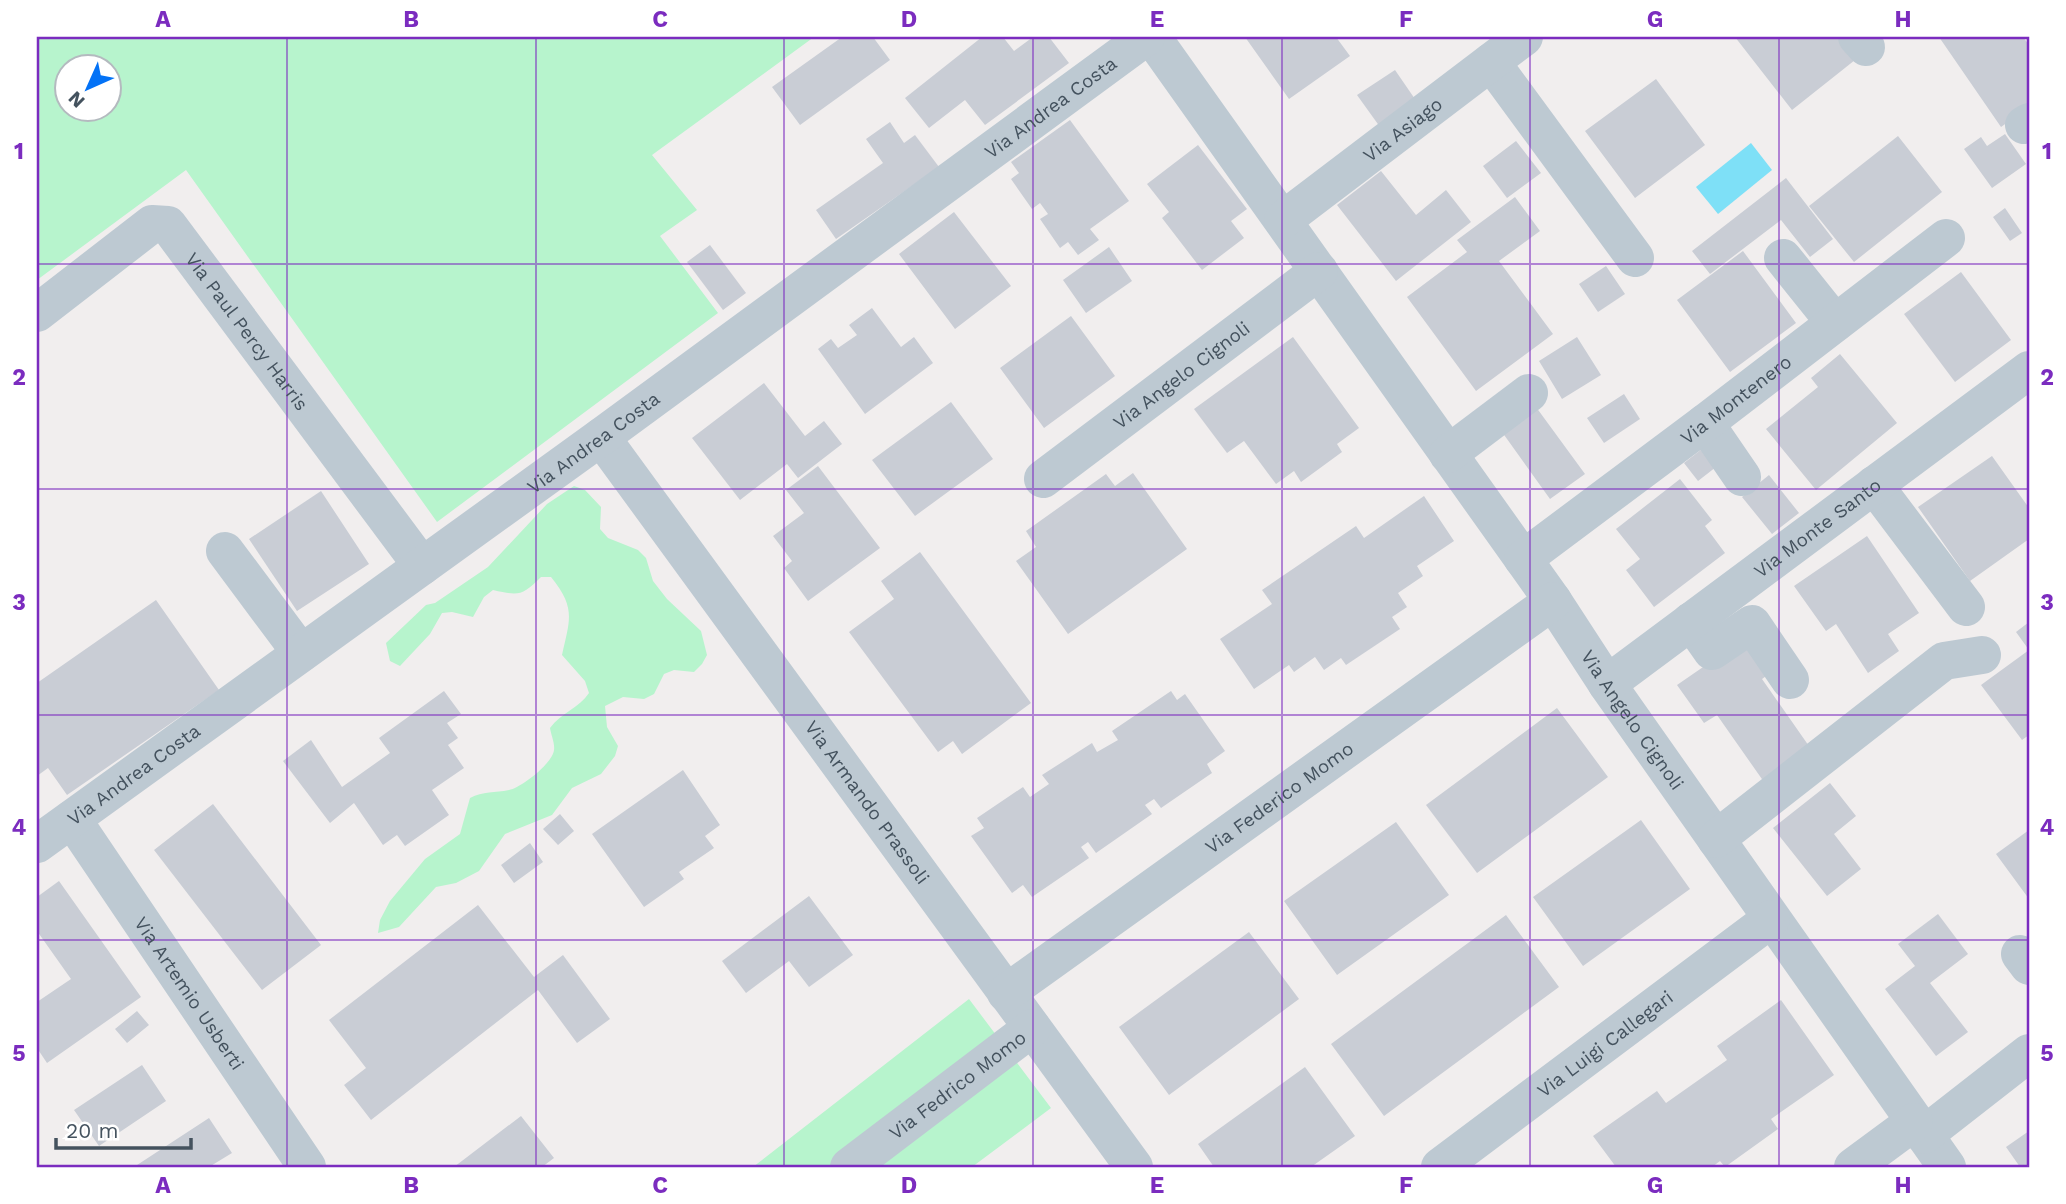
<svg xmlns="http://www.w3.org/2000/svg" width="2066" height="1204" font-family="'Work Sans',sans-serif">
  <rect width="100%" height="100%" fill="#f1eeee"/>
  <!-- green -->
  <path fill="#b7f4cd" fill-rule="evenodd" d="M37,37H814L652,155L697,210L660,236L718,313L437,522L186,170L37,280ZM66,66H108V108H66Z
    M574,486L585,490L601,507L600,529L608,538L638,550L646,558L653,581L667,599L701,631L707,655L702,664L694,672L674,670L664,674L654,694L644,699L623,697L605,706L607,727L618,746L615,756L601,774L572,788L552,815L505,834L479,871L456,883L436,887L399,927L378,933L380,920L390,901L425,859L460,834L470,798C483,791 495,793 509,790C521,788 553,763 554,750C555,743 551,735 550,728C561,713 579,708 589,693L585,681L562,655C570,619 576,608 551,577H541C522,596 519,596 493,590L484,597L473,617L452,612L442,613L430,634L400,666L390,661L386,643L426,605L435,603L488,567L547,504Z
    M969,999L1051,1108L972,1167H753Z"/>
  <!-- water -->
  <path fill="#7ee0f7" d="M1751,143L1772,170L1718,214L1696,187Z"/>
  <!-- building -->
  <path fill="#c9cdd5" d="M842,37H873L890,60L800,125L772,87Z
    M982,37H1003L1014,51L1033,37H1049L1069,63L985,125L965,100L929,128L905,98Z
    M1245,37H1336L1350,56L1289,99Z
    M1735,37H1837L1855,60L1792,110Z
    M1939,37H2023L2029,45V107L2001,127Z
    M1395,70L1417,102L1380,127L1357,95Z
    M1656,79L1705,145L1635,198L1585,131Z
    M1070,120L1129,201L1090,229L1099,240L1078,255L1068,242L1060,248L1040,219L1048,214L1040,203L1032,209L1011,179L1019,173L1011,162Z
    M890,122L904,143L915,135L939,167L836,239L816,210L883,163L866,139Z
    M2005,134L2026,164L1992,188L1964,149L1981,137L1987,146Z
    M1898,136L1942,192L1854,262L1809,206Z
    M1516,141L1541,173L1507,198L1483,166Z
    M1198,145L1247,209L1231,221L1244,238L1202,270L1162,218L1169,212L1147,184Z
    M1381,171L1416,215L1446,190L1471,222L1396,281L1337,205Z
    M1786,178L1833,239L1810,257L1781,220L1710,274L1692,251Z
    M1515,197L1540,231L1499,261L1553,334L1476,391L1407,297L1467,252L1457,240Z
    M2005,208L2022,233L2010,241L1993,217Z
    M954,212L1011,286L955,329L899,254Z
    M710,245L746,293L723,310L687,262Z
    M1109,247L1132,281L1086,313L1063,280Z
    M1743,251L1796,323L1730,372L1677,300Z
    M1606,266L1625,294L1598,312L1579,284Z
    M1961,272L2011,340L1955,382L1904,314Z
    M872,308L901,347L914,337L933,363L865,414L818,349L831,339L838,348L857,335L849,325Z
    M1071,316L1115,376L1044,428L1000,368Z
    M1293,337L1359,428L1337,444L1342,452L1301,482L1294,471L1276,484L1244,441L1227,453L1194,409Z
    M1577,337L1601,375L1562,399L1539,361Z
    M1840,354L1897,423L1816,490L1766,429L1818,387L1811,378Z
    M764,383L805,436L824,421L842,444L798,478L787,464L740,500L692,438Z
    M1624,394L1640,419L1604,443L1587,418Z
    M951,402L993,459L915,516L872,460Z
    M1536,407L1585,474L1550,499L1502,432Z
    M1702,449L1716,467L1698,481L1684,463Z
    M1992,456L2029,508V539L1970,581L1918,507Z
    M818,466L880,548L808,601L784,568L792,561L773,536L804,513L786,490Z
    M1133,473L1187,549L1068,634L1016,561L1036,547L1026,531L1106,474L1115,486Z
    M1769,475L1799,513L1772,534L1742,497Z
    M1680,479L1712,520L1705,526L1725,553L1654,607L1626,570L1640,559L1616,529Z
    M321,491L369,564L297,611L249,539Z
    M1424,496L1454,541L1417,566L1423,576L1398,593L1407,607L1392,617L1400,629L1346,665L1341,658L1324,670L1315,657L1294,672L1289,665L1254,689L1220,639L1272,604L1262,590L1356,526L1364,538Z
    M1867,536L1919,613L1888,634L1899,651L1868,673L1836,624L1826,631L1794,586Z
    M920,552L1031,703L962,754L953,741L938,752L849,632L894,599L881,581Z
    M156,600L219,690L67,795L48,768L37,776V683Z
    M2029,622V735L2022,740L1981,685L2029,650L2016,632Z
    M1751,634L1776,669L1762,679L1811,749L1764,782L1717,715L1704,723L1677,685Z
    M444,691L461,714L447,723L458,738L448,745L464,768L432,790L449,815L405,846L397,835L383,845L354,803L330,823L283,761L311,740L342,787L390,753L379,738Z
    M1171,691L1177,700L1185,694L1225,751L1207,764L1212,773L1161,808L1154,799L1145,805L1152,814L1096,853L1088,842L1081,847L1089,858L1032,897L1023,885L1012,893L971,836L984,828L977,818L1023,787L1030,797L1049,784L1042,775L1092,743L1097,752L1118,740L1112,731Z
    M1557,708L1608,777L1477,873L1426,805Z
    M683,770L720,825L705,836L714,848L679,872L684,879L644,907L592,834Z
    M1830,783L1856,816L1834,834L1861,869L1827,896L1773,828Z
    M213,804L321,945L262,990L154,850Z
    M560,814L574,831L558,845L543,829Z
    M1641,820L1690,889L1583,966L1533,897Z
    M1396,822L1449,895L1337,975L1284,901Z
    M2029,830V899L1996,854Z
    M530,843L543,862L514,883L501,865Z
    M59,881L141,997L47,1063L37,1048V1002L71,979L37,931V897Z
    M809,896L853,955L809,987L789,961L746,993L722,961Z
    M478,905L534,977L563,955L610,1019L577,1043L538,990L371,1120L344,1085L366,1068L329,1020Z
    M1938,914L1968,954L1930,983L1968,1032L1936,1056L1885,989L1915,966L1898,944Z
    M1506,915L1559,987L1384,1116L1331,1044Z
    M1249,932L1299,999L1169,1095L1119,1027Z
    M1781,1000L1834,1075L1771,1119L1778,1129L1725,1167L1720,1161L1712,1167H1616L1593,1136L1657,1091L1666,1103L1727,1060L1717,1046Z
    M137,1011L149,1025L127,1043L115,1029Z
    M142,1065L166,1101L99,1146L74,1110Z
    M1305,1067L1355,1136L1311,1167H1214L1198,1144Z
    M521,1116L554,1158L542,1167H454Z
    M209,1118L232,1153L209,1167H134Z
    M2029,1131V1167H2020L2006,1147Z"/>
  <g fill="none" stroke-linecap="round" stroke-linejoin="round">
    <!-- minor -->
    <g stroke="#bdc9d2" stroke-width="38">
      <path id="s1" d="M1152,37L1553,601L1607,684L1947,1167"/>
      <path d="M1857,37L1866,47"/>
      <path d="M1491,62L1635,258"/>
      <path d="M2024,125L2029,122"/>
      <path id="s2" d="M1283,220L1524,37"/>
      <path d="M1783,258L1835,323"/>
      <path id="s3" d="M37,313L152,224L168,225L422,566"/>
      <path d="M1705,423L1742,477"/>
      <path id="s4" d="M601,437L1134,1167"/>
      <path d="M1448,454L1529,393"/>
      <path id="s5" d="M1043,479L1319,271"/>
      <path d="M1874,485L1966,607"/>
      <path d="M225,551L301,653"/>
      <path id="s6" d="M1523,559L1705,423L1946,238"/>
      <path d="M1691,621L1712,651L1752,624L1790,680"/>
      <path id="s7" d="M1607,684L2029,370"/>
      <path id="s8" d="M72,819L307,1167"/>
      <path d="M1716,839L1944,661L1982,655"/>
      <path id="s9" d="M37,844L601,437L1146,37"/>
      <path d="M2020,954L2029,966"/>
      <path id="s10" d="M1006,993L1553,601"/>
      <path d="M1924,1135L2029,1053"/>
      <path id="s11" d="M849,1167L1032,1028"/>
      <path id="s12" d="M1440,1167L1771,919"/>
      <path d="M1853,1167L1914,1122"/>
    </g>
  </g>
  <!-- grid -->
  <path fill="none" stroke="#7b2cbf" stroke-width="2" stroke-opacity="0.55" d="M287,37V1167M536,37V1167M784,37V1167M1033,37V1167M1282,37V1167M1530,37V1167M1779,37V1167M37,264H2029M37,489H2029M37,715H2029M37,940H2029"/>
  <g text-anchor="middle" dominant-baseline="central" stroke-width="6" stroke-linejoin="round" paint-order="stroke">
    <!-- street labels -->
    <g font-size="19" fill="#44525e" stroke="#fff">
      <text stroke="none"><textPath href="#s9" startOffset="1253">Via Andrea Costa</textPath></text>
      <text stroke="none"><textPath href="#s2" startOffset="150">Via Asiago</textPath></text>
      <text stroke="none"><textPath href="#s3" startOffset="294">Via Paul Percy Harris</textPath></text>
      <text stroke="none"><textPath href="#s5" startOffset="173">Via Angelo Cignoli</textPath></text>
      <text stroke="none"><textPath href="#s6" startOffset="266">Via Montenero</textPath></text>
      <text stroke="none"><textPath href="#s9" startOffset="686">Via Andrea Costa</textPath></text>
      <text stroke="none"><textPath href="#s7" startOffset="262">Via Monte Santo</textPath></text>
      <text stroke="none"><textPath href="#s1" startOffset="835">Via Angelo Cignoli</textPath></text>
      <text stroke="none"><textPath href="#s9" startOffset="119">Via Andrea Costa</textPath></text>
      <text stroke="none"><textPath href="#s10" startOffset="336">Via Federico Momo</textPath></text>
      <text stroke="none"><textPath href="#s4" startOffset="452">Via Armando Prassoli</textPath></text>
      <text stroke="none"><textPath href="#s8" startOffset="210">Via Artemio Usberti</textPath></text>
      <text stroke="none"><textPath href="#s12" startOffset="206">Via Luigi Callegari</textPath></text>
      <text stroke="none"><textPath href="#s11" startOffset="136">Via Fedrico Momo</textPath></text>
    </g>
  </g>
  <!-- border -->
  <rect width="2066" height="1204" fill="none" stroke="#ffffff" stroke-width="77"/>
  <!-- north arrow -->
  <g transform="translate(88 88) rotate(225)"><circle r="33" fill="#ffffff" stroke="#b4babf" stroke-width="2"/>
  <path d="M0-5L12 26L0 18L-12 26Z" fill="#0372f6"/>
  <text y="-10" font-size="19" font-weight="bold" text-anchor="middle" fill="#44525e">N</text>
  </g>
  <!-- scale -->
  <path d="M56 1138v10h135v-10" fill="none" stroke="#44525e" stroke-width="3.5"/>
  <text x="66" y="1138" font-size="21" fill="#44525e" stroke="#ffffff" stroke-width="5" paint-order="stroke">20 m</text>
  <rect x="38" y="38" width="1990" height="1128" fill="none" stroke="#7b2cbf" stroke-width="2.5"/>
  <g font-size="23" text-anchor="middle" font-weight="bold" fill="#7b2cbf">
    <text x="163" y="27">A</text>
    <text x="411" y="27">B</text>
    <text x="660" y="27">C</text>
    <text x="909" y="27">D</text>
    <text x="1157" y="27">E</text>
    <text x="1406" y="27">F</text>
    <text x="1655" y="27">G</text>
    <text x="1903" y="27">H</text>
    <text x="19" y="159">1</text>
    <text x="2047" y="159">1</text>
    <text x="19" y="385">2</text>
    <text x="2047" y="385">2</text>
    <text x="19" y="610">3</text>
    <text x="2047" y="610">3</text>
    <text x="19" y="835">4</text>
    <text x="2047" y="835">4</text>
    <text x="19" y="1061">5</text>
    <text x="2047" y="1061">5</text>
    <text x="163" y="1193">A</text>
    <text x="411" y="1193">B</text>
    <text x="660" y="1193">C</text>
    <text x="909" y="1193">D</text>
    <text x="1157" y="1193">E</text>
    <text x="1406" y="1193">F</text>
    <text x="1655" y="1193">G</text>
    <text x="1903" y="1193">H</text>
  </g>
</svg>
